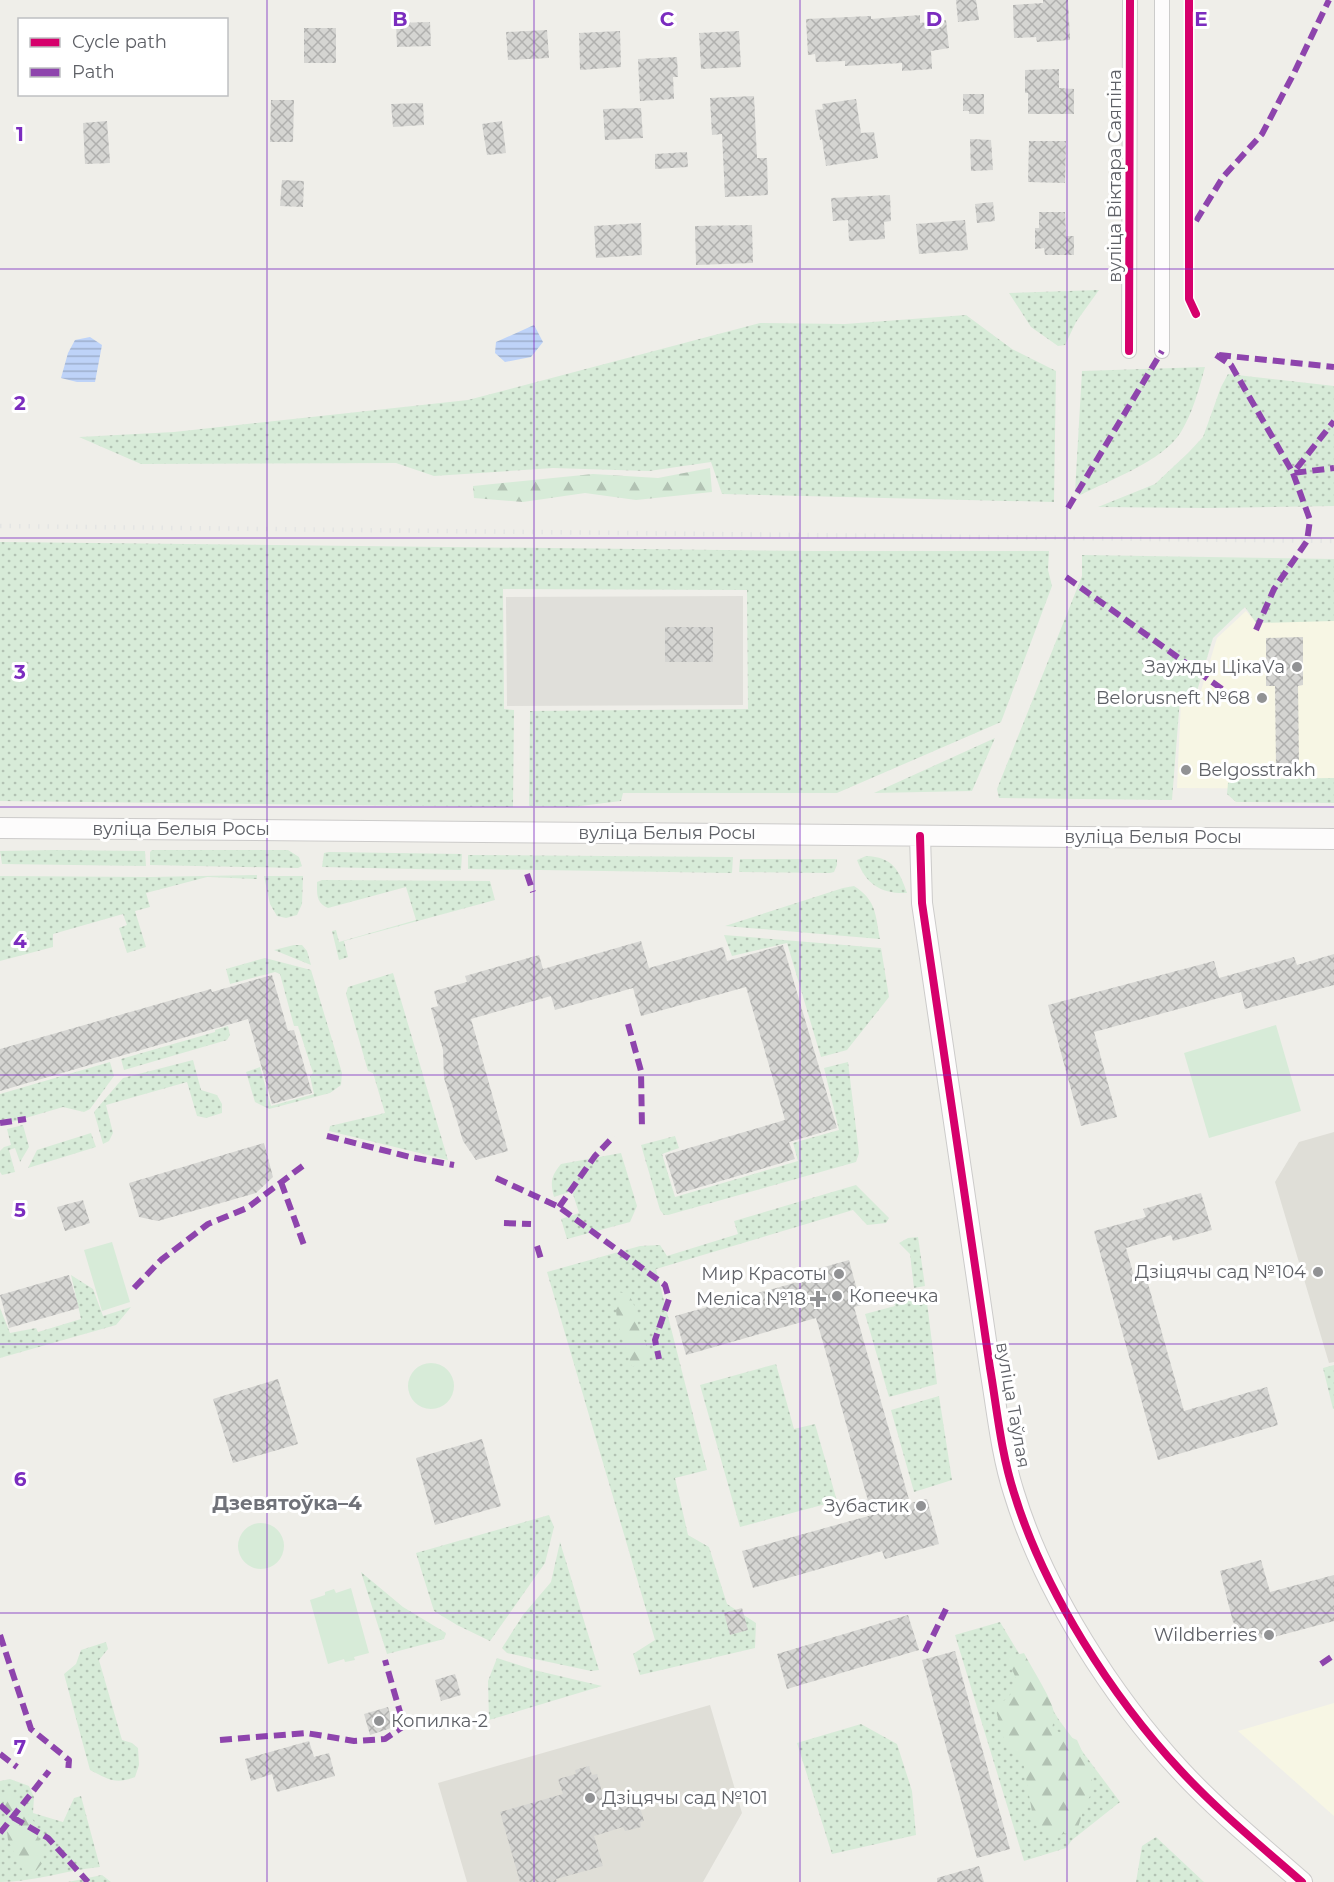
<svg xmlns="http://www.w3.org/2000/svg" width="1334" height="1882" font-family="Montserrat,sans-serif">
  <defs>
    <pattern id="grass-dots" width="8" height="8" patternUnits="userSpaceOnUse" patternTransform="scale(1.5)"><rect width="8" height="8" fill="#d7ebd8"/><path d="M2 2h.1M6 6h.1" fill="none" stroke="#b2c2b3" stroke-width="1.8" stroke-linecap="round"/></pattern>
    <pattern id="forest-firs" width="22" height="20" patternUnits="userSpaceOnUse" patternTransform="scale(1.5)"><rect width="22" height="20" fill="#d7ebd8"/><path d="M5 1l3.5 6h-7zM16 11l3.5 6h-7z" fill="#b2c2b3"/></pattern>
    <pattern id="water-rules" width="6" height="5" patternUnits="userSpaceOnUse" patternTransform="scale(1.5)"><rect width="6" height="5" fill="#bed3f8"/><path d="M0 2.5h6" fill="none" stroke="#9eafcd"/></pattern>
    <pattern id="building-cross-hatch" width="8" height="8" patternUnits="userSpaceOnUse" patternTransform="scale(1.5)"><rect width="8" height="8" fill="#d5d5d2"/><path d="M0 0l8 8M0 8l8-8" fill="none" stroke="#b0b0ae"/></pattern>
  </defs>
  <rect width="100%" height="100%" fill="#efeee9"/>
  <!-- commercial -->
  <path fill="#f7f6e4" d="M1246,611L1252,618L1334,615V789L1177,788L1181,701L1200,694L1217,638Z
    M1334,1703V1816L1238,1731Z"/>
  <!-- industrial -->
  <path fill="#e0dfda" d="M743,596V705L507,706L506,597Z"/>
  <!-- education -->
  <path fill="#dfded7" d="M1334,1132V1362L1329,1363L1275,1182L1299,1142Z
    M710,1705L742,1813L703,1882H467L438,1783Z"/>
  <!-- grass -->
  <path fill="url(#grass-dots)" d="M1099,290L1076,322L1065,345L1058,346L1031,327L1009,293Z
    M966,315L1012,349L1056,371L1054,502L722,494L711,462L649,471L553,468L434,476L396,463L141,464L79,437L174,432L468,400L760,323L845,324Z
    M1205,367C1199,389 1193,412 1181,432C1163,461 1110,480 1080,495L1075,492L1082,371Z
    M1228,374L1334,386V506L1206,508L1098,507L1155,484L1188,453L1203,437L1221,387Z
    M0,542L813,551H1049L1048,570L1052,586L1001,722L837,793H623L621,801L572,807L529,806L530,711L748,709L747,590L503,589L504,709L514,710L513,807L0,801Z
    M1082,555L1334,559V621L1256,623L1245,607L1213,638L1197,691L1180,698L1172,800L999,798L997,789L1082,576Z
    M995,738L972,791L874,793Z
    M1334,778V803L1236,802L1227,794L1228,783L1237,779Z
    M55,850L145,851L146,866L2,864L0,851Z
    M152,850H288L299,857L302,866L298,868L150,865V852Z
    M329,852L462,854L461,870L322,867L324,853Z
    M468,855L733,857L732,873L468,869Z
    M866,856C893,857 899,870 907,893C882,894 866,885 857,860Z
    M740,859H837V865L834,872L830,873L739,872Z
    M257,875V879L207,877L146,893L150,907L135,911L146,947L127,953L119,928L127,925L123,914L53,934V947L0,961V876L149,877Z
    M264,876H303L302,904L297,915L286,918L277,916L270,904Z
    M322,880L490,881L495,900L344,941L348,957L339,960L332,931L336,930L339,942L416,920L406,887L328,908C316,903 317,894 317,882Z
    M854,886C877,901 875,914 880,939L725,926L843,888Z
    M724,935L881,948L889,997L847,1050L821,1057L787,943L732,956Z
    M294,945H302L307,951L311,965L274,950Z
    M265,958L311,970L342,1073L341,1085L330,1093L269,1109L255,1102L246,1072L260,1067L271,1106L314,1094L310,1076L313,1073L298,1026H294L280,974L275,972L230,984L226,969Z
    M393,973L448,1160L329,1131L330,1126L385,1113L373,1073L368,1071L346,994L348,987Z
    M228,1026L230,1035L227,1040L124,1070L121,1059L215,1032V1030Z
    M193,1060L201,1090L217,1095L222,1104V1113L206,1118L197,1116L187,1082L106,1105L113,1133L109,1141L103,1144L94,1112L123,1078Z
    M110,1062L114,1076L90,1109L84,1112L63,1107L2,1125L0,1119V1094Z
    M848,1062L859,1153L856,1162L668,1215H664L660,1210L641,1145L675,1136L679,1148L662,1154L675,1197L798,1161L793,1143L839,1130L824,1068Z
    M23,1125L29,1147L20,1162L15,1148L9,1150L15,1172L2,1175L0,1172V1151L4,1147L11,1145L7,1129Z
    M91,1133L96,1147L28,1168L37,1150Z
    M621,1153L637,1206L630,1222L567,1239L561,1219L579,1213L572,1191L554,1197C550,1182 551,1176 561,1164Z
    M856,1185L889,1218L886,1223L867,1225L853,1210L656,1269L707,1470L675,1478L688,1535L709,1547L727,1604L756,1623L755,1648L640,1675L633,1654L655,1640L547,1272L640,1246L660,1245L667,1256L738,1234L734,1221Z
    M918,1237L925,1286L914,1288L910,1254L899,1243L908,1238Z
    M71,1275L93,1289L103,1316L131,1307L116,1325L0,1358V1308L10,1333L36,1328L38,1332L81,1319Z
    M926,1294L937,1384L889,1397L865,1314L895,1306L893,1298Z
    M776,1364L794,1429L815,1424L837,1501L740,1527L700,1385Z
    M1334,1365V1409H1333L1323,1368Z
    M939,1396L952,1480L914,1492L891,1410Z
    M549,1515L554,1527L545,1563L490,1641L457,1625L434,1611L416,1553Z
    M560,1542L599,1670L591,1671L507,1653L502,1648L523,1615L551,1582Z
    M361,1572L403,1607L446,1633L444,1639L387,1654Z
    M1000,1622L1059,1720L1120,1802L1072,1840L1066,1848L1024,1861L955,1635Z
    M106,1642L108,1649L99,1660L122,1740L132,1743L138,1748L139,1765L135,1777C115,1785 108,1779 90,1770L64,1674L76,1664L81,1650Z
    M497,1658L534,1670L602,1686L489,1720L488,1681Z
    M861,1724L897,1744L912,1791L916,1835L832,1854L797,1743Z
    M10,1779L29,1786L34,1797L33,1813L63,1822L74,1798L81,1796L100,1867C67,1870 34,1882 0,1882V1781Z
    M1156,1837L1204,1882H1136L1142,1846Z
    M102,1875L111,1882H68Z"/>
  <!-- forest -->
  <path fill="url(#forest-firs)" d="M710,468L712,492L636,500L585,493L523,502L474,498L473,486L593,474L658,478Z
    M619,1292C638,1295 634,1314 639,1328C642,1340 651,1346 648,1360L632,1367C626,1347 609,1311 619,1292Z
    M1024,1653C1031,1667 1054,1702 1054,1714C1054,1719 1053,1724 1052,1729L1077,1740L1092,1773V1793L1085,1804L1077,1831L1051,1837L1034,1823L1023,1761L1005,1743L995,1707L1009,1697L1017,1681L1007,1657Z
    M10,1788L35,1823L44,1861L35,1872L23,1871L8,1840L3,1793Z"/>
  <!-- park -->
  <path fill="#d7ebd8" d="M1276,1025L1301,1111L1209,1138L1184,1053Z
    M112,1242L130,1302L102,1311L84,1250Z
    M408 1386a23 23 0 1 1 46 0a23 23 0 1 1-46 0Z
    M238 1546a23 23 0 1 1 46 0a23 23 0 1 1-46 0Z
    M351,1588L369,1653L354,1657L355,1660L345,1662L344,1659L328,1664L310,1600L325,1595V1592L334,1589L336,1593Z"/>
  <!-- water -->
  <path fill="url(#water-rules)" d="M534,325L543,342L531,357L505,362L495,353L496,342Z
    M90,337L102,345L95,382H77L61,378L68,353L75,340Z"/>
  <!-- building -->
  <path fill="url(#building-cross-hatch)" d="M956,0H976L979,20L958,22Z
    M1043,0H1068L1070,40L1037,42L1036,37L1014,38L1013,5L1043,3Z
    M920,15V23L946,20L949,48L931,51L932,69L902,71V63L845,66V61L816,62L815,54L808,55L806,19L871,16V19Z
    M430,22L431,46L397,47L396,23Z
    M304,28H336V63H304Z
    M547,30L549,58L508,60L506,32Z
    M620,31L621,67L580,70L579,33Z
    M739,31L741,67L701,69L699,33Z
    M677,57L678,77H673L674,99L640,101L638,59Z
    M1059,69V88L1074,89V114H1028V93H1025V70Z
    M963,94H984V114H969V111H963Z
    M754,96L757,158H767L768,195L725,197L722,134L712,135L710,98Z
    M856,99L861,133L874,132L878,158L826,166L822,139L820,140L815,110L823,109L822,104Z
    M271,100H294L293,142H270Z
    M423,103L424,125L393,127L391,104Z
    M641,108L643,138L605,140L603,109Z
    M107,121L110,163L85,164L83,123Z
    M502,121L506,153L487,155L482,124Z
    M970,139L991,140L993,170L971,171Z
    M1029,141H1066L1065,183L1028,182Z
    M687,152L688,167L655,169V154Z
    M282,180L304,181L303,207L280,206Z
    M890,195L891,221L884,222L885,239L849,241L848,220L833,221L831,198Z
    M993,202L995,221L977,223L975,204Z
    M1039,212H1065L1066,236H1074V255H1045L1044,248L1035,249V228H1039Z
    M965,220L968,250L919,254L916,224Z
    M641,223L642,255L596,258L594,226Z
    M752,225L753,263L696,265L695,226Z
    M665,627H713V662H665Z
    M1303,637V685L1298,686L1299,766H1276L1275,686H1266V638Z
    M641,941L649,968L723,947L727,961L783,945L837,1128L789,1142L795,1159L677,1194L665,1155L785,1120L746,987L641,1016L633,988L555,1010L551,996L471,1019L508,1151L476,1160L463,1141L444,1078L443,1050L431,1008L438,1006L434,991L467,982L465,976L539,955L543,969Z
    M1334,954V985L1245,1009L1241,992L1094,1032L1117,1117L1081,1126L1048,1005L1214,961L1219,978L1294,957L1297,965Z
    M272,975L288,1031L294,1030L312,1093L272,1104L248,1019L0,1091V1049L211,989L212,992Z
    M264,1143L273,1177L256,1193L158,1221L139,1217L129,1183Z
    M1201,1193L1212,1230L1173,1241L1171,1235L1126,1248L1134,1276L1145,1273L1184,1411L1267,1387L1278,1425L1158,1460L1094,1231L1146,1217L1143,1209Z
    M83,1200L90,1223L65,1231L57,1207Z
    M849,1260L861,1305L854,1307L910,1503L927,1499L939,1544L885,1559L882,1551L753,1588L742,1551L872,1515L816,1318L686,1355L675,1316L805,1280L803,1273Z
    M69,1275L79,1308L9,1328L0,1295Z
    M278,1379L298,1444L233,1463L213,1399Z
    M482,1439L501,1506L435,1525L416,1458Z
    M1261,1560L1270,1592L1334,1575V1621L1266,1639L1246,1634L1233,1622L1220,1571Z
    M742,1608L748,1630L730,1635L724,1613Z
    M908,1615L919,1650L787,1689L777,1654Z
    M955,1651L1010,1849L977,1858L922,1660Z
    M455,1674L461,1695L441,1701L435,1680Z
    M388,1707L394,1727L370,1735L364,1714Z
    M309,1741L314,1757L329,1753L335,1776L277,1792L272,1774L251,1781L245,1759Z
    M589,1766L592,1775L597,1774L604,1800L635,1791L644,1821L640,1822L641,1827L625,1831L623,1827L594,1836L603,1866L556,1879L557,1882H520L500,1812L563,1794L558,1779L576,1774L575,1770Z
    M979,1866L984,1882H937V1878Z"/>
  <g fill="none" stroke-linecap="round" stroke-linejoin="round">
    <!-- street casing -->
    <g stroke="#cccccb" stroke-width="16">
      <path id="street" d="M1129,351L1130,0
        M1162,351V0"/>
    </g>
    <!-- secondary casing -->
    <g stroke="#cccbca" stroke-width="22">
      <path id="secondary" d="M0,828L1334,839
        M920,836L922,903L990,1368C997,1409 1001,1453 1014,1493C1044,1591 1112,1697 1181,1771C1218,1811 1261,1846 1302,1882"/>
    </g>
    <!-- street -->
    <use href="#street" stroke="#fdfcfc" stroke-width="14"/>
    <!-- secondary -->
    <use href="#secondary" stroke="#fdfcfc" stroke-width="20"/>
    <!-- rail -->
    <path stroke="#e4e5e4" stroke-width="4.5" stroke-dasharray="1.5 8" stroke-linecap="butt" d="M0,526L1334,541"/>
    <!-- quiet -->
    <path stroke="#8e44ad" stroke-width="6" stroke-dasharray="12 6" stroke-linecap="butt" d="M1196,221L1223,177L1262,134L1294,73L1329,0
      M1216,355L1231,365L1293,473L1334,468
      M1219,355L1334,367
      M1068,508L1162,351
      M1066,577L1222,689
      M1256,630L1274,589L1307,541L1310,520L1293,473L1334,421
      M527,874L533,892
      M628,1024L641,1071L642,1129
      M0,1123L26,1119
      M327,1136L410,1157L454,1165
      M496,1178L559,1207L665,1285L669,1299L655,1340L659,1359
      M281,1182L305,1248
      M559,1207L595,1156L614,1136
      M504,1223L531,1224
      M537,1246L541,1259
      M134,1288L161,1260L208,1224L247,1208L304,1165
      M0,1635L31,1729L69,1760L68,1773
      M925,1652L946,1609
      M1321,1664L1334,1655
      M220,1740L306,1733L354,1741L385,1739L404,1726L385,1660
      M0,1754L17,1767
      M0,1805L14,1818L48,1838L88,1882
      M0,1833L49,1771"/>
    <!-- cycleway casing -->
    <g stroke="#fff" stroke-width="11">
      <path id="cycleway" d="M1189,0V299L1196,314
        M1129,351L1130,0
        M920,836L922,903L990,1368C997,1409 1001,1453 1014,1493C1044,1591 1112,1697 1181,1771C1218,1811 1261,1846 1302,1882"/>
    </g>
    <!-- cycleway -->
    <use href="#cycleway" stroke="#d6006c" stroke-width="8"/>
  </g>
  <!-- grid -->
  <path fill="none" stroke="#7b2cbf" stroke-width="1.5" stroke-opacity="0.55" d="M267,0V1882M534,0V1882M800,0V1882M1067,0V1882M0,269H1334M0,538H1334M0,807H1334M0,1075H1334M0,1344H1334M0,1613H1334"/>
  <!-- markers -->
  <g fill="#919294" stroke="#fff" stroke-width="2">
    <circle cx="1297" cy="667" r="6"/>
    <circle cx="1262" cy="698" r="6"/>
    <circle cx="1186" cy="770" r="6"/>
    <circle cx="1318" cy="1272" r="6"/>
    <circle cx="839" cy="1274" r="6"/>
    <circle cx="837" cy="1296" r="6"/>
    <path d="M815 1290h6v6h6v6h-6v6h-6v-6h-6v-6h6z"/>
    <circle cx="921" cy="1506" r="6"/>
    <circle cx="1269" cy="1635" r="6"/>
    <circle cx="379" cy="1721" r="6"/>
    <circle cx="590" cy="1798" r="6"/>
  </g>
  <g text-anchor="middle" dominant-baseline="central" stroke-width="6" stroke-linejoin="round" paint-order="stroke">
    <!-- street labels -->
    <g font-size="18" fill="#5f6167" stroke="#fff">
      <text transform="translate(1115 176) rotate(-90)">вуліца Віктара Саяпіна</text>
      <text x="181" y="829">вуліца Белыя Росы</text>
      <text x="667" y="833">вуліца Белыя Росы</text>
      <text x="1153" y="837">вуліца Белыя Росы</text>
      <text transform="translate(1013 1405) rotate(80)">вуліца Таўлая</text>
    </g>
    <!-- poi labels -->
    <g font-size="18" fill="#5f6167" stroke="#fff" text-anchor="end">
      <text x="1285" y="667">Заужды ЦікаVа</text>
      <text x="1250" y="698">Belorusneft №68</text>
      <text x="1198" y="770" text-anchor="start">Belgosstrakh</text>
      <text x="1306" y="1272">Дзіцячы сад №104</text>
      <text x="827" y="1274">Мир Красоты</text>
      <text x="849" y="1296" text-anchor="start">Копеечка</text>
      <text x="806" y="1299">Меліса №18</text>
      <text x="909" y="1506">Зубастик</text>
      <text x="1257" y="1635">Wildberries</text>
      <text x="391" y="1721" text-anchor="start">Копилка-2</text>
      <text x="602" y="1798" text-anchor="start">Дзіцячы сад №101</text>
    </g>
    <!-- neighbourhood labels -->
    <g font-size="20" font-weight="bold" fill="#707279" stroke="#fff">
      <text x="287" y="1503">Дзевятоўка–4</text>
    </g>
  </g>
  <g font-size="20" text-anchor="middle" font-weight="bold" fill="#7b2cbf" stroke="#fff" stroke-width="6" stroke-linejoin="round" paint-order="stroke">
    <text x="400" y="26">B</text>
    <text x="667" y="26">C</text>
    <text x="934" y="26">D</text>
    <text x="1201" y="26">E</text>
    <text x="20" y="141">1</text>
    <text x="20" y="410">2</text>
    <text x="20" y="679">3</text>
    <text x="20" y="948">4</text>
    <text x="20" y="1217">5</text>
    <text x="20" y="1486">6</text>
    <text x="20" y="1754">7</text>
  </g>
  <!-- legend -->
  <rect x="18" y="18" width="210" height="78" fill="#ffffff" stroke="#bfc0c2" stroke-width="1.5"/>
  <rect x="30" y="38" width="30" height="9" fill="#d6006c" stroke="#bfc0c2" stroke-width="1.5"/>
  <text x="72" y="48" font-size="18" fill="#5f6167">Cycle path</text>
  <rect x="30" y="68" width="30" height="9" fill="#8e44ad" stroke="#bfc0c2" stroke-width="1.5"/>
  <text x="72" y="78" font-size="18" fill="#5f6167">Path</text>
</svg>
